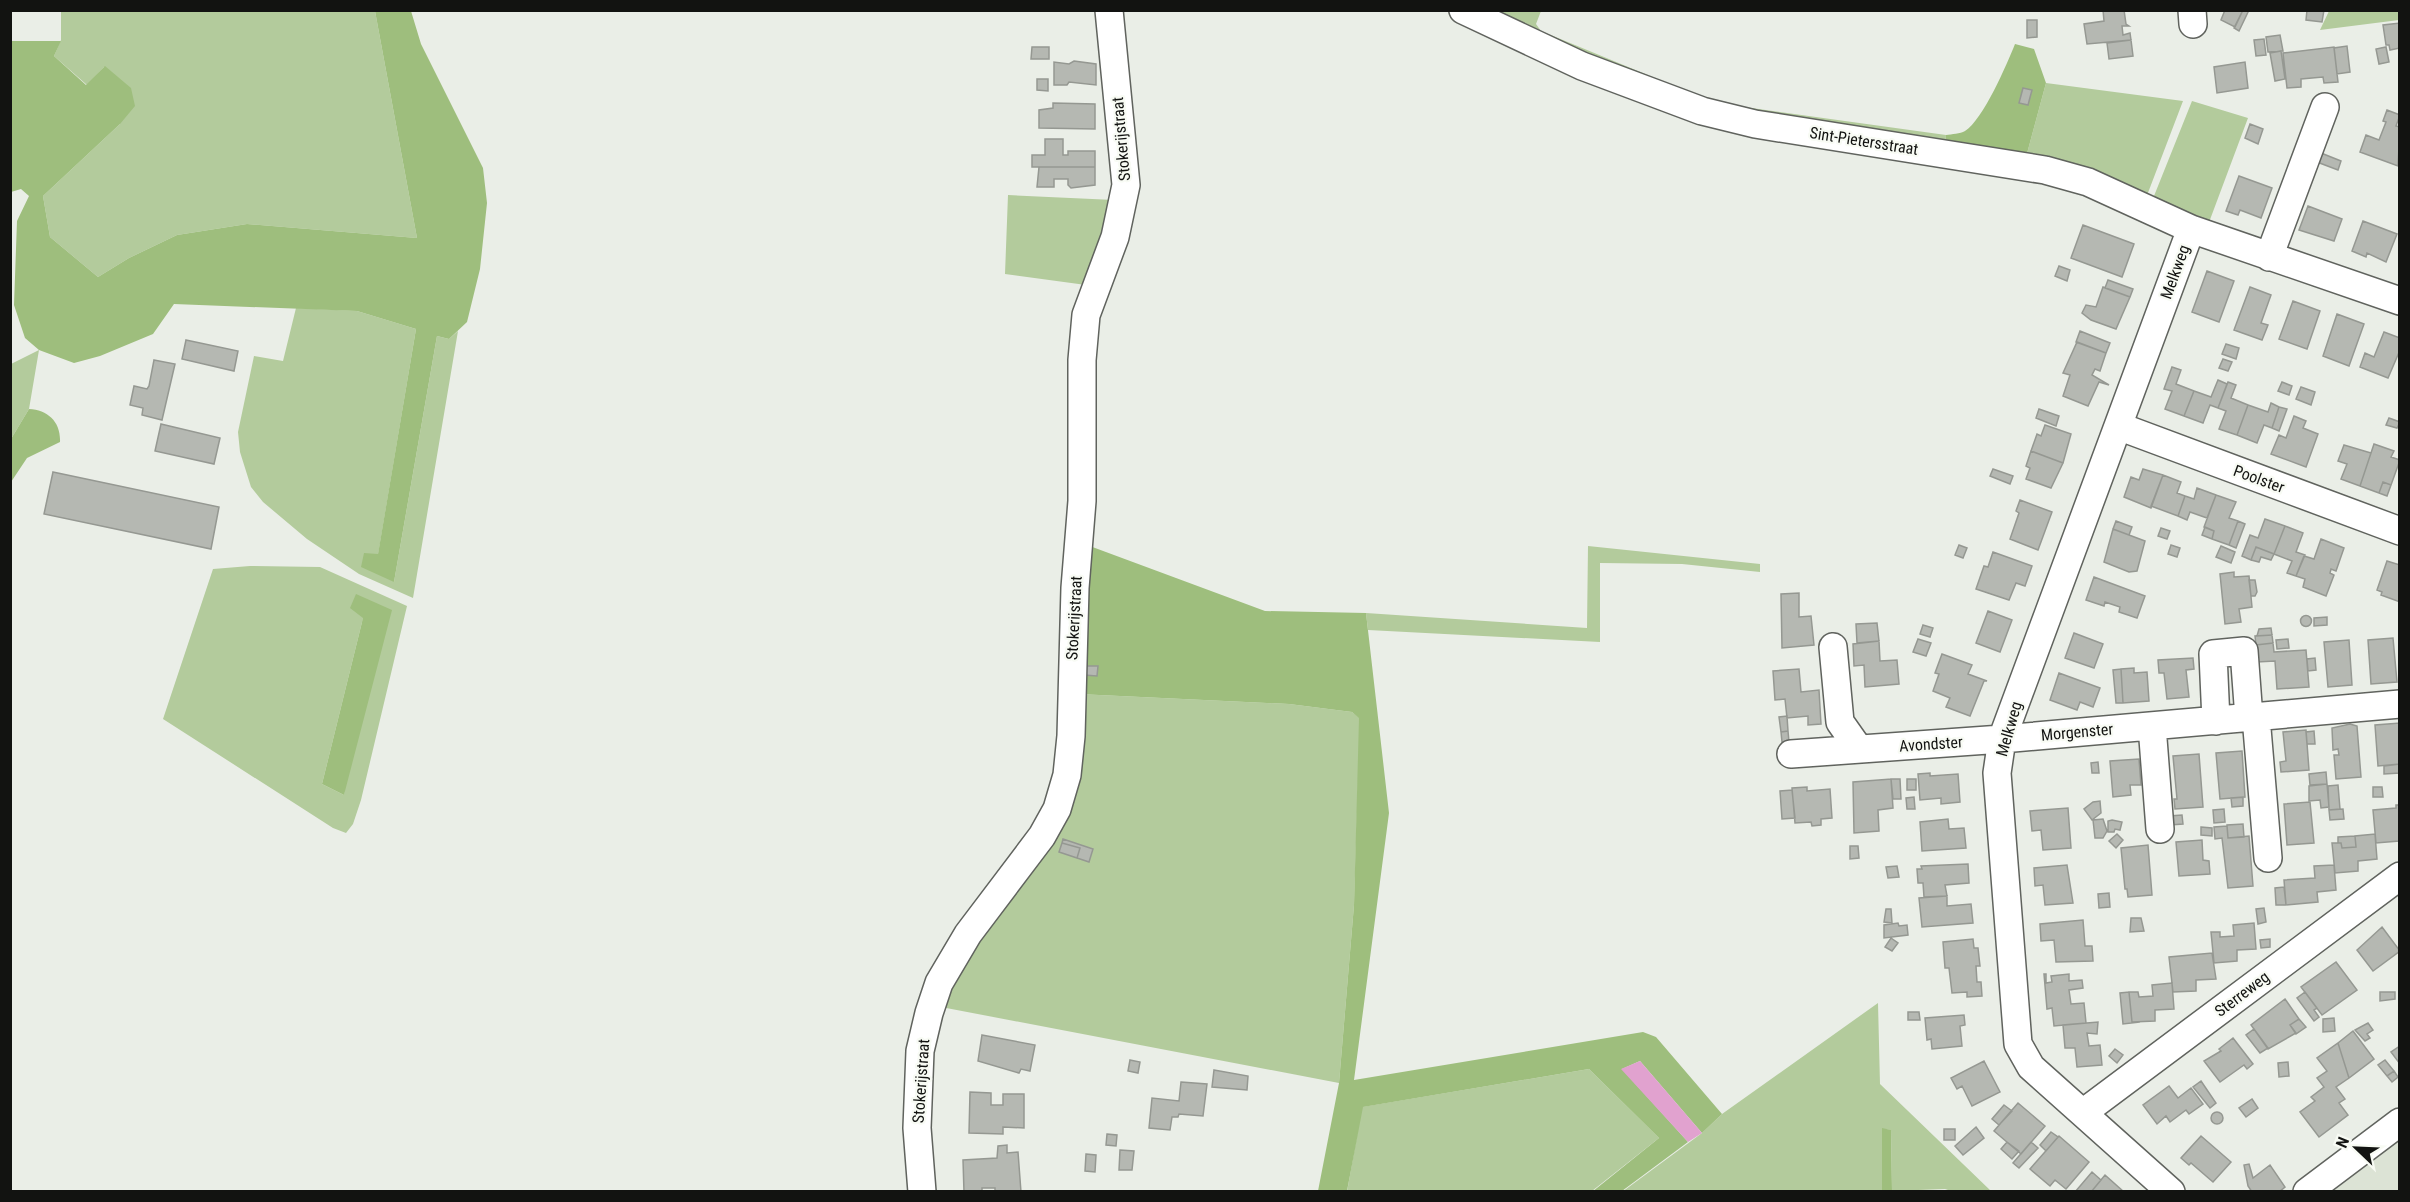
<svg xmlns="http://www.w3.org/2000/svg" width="2410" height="1202" font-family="'Roboto Condensed',sans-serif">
  <rect width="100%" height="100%" fill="#eaeee7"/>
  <!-- built -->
  <path fill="#dce3d5" d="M2399,1135V1191H2325Z"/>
  <!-- green -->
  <path fill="#b3cb9c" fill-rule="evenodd" d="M61,11H375L417,238L247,224L177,235L129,258L98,277L50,237L43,196L120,124L104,67L87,85L54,56L61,40Z
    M1498,11H1541L1536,24L1541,31L1684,90L1730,105L1946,135L1945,148L1768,123L1493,19Z
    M2329,11H2399V20L2320,30Z
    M2046,83L2183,101L2146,198L2025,161Z
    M2192,101L2248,118L2208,225L2152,201Z
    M1008,195L1114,200L1086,285L1005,274Z
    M296,308L357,311L416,329L378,555L394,582L437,336L449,339L458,331L413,598L359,574L307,539L263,502L251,487L240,452L238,432L254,356L283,361Z
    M39,350L29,409L11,439V364Z
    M1588,546L1760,564V572L1682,564L1600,563V642L1368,630L1366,613L1587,628Z
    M250,566L320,567L407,606L361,800L353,824L346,833L333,828L163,719L213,569ZM363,618L344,795L322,784Z
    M1078,694L1289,704L1352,712L1360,718L1354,905L1339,1083L941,1007L945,986L1029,868Z
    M1878,1003L1880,1084L1991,1191H1951L1945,1189L1892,1191L1891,1130L1882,1129V1191L1622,1192L1702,1133L1722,1114Z
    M1589,1069L1659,1138L1592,1191L1347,1192L1362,1107Z"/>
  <!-- forest -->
  <path fill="#9ebe7d" d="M375,11H411L421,44L483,168L487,203L480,269L467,322L449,339L437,336L394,582L361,567L364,553L378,554L416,329L357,311L174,304L153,334L100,356L74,363L39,350L25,338L14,305L17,221L29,196L21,189L11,192V41H61L54,56L86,85L105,66L131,88L135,106L120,124L43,196L50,237L98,277L129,258L177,235L247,224L417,238Z
    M2015,44L2034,49L2046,83L2025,161L1945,148L1946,135C1952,134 1960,134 1965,131C1983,120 2007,64 2015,44Z
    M29,409C48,410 61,422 60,442L27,458L11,482V439Z
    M1087,545L1265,611L1366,613L1389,813L1354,1080L1643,1032L1656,1037L1722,1114L1702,1133L1640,1061L1622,1069L1688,1142L1622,1191L1592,1192L1659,1138L1589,1069L1363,1107L1347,1191H1318L1339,1083L1354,905L1359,718L1352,712L1289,704L1078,694Z
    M356,594L392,610L344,795L322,784L363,618L350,608Z
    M1882,1128L1891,1130L1892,1191H1882Z"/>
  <!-- water -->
  <path fill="#e1a2cf" d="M1640,1061L1702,1133L1688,1142L1621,1069Z"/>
  <!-- building -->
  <path fill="#b5b8b2" stroke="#959892" stroke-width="1.5" d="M2103,10H2124L2126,24L2129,26H2122L2123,35L2130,33L2131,40L2087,44L2084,24L2104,21Z
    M2225,10H2243L2235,27L2221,20Z
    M2243,10H2249L2239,31L2234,28Z
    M2307,10H2324L2322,22L2306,20Z
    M2027,20H2037V37L2027,38Z
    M2400,23V48L2390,50L2389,45H2386L2383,25Z
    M2280,35L2283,51L2268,52L2266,37Z
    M2264,39L2266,55L2256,56L2254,40Z
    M2131,40L2133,56L2109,59L2107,43Z
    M2347,46L2350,72L2337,74L2334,48Z
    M1032,47H1049V59H1031Z
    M2334,47L2338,82L2324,83L2323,77L2301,79V87L2287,88L2283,53Z
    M2386,47L2389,62L2379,64L2376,49Z
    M2281,51L2285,79L2275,81L2270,53Z
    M1074,61L1096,64V85L1069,82L1067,85H1054V62L1069,64Z
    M2245,62L2248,88L2217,93L2214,67Z
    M1037,79H1048V91L1037,90Z
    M2023,88L2032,90L2028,105L2019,103Z
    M1053,103L1095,104V129L1039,128V110L1053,108Z
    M2387,110L2400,115L2396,126L2400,127L2398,166L2360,152L2366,135L2379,140L2386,122L2383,121Z
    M2250,124L2263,129L2258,144L2245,138Z
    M1045,139H1063V155H1068V151H1095V167H1032V155H1045Z
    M2321,153L2341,161L2338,170L2317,162Z
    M1039,167H1095V185L1071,188L1068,185V179H1054V187H1037Z
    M2239,176L2272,188L2261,218L2240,210L2238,215L2226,211Z
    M2308,206L2342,219L2334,241L2299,230Z
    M2363,221L2397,234L2386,262L2367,253L2366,257L2352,251Z
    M2083,225L2134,244L2122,277L2071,258Z
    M2059,266L2070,270L2067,281L2055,276Z
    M2207,271L2234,281L2219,322L2192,312Z
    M2108,280L2133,289L2130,297L2105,288Z
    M2103,287L2130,297L2116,329L2091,320L2082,313L2086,305L2096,307Z
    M2250,287L2271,295L2261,323L2268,325L2262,340L2234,330Z
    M2293,301L2320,311L2307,349L2279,339Z
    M2337,314L2364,324L2349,366L2323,356Z
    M2080,331L2110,343L2106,353L2076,342Z
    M2384,332L2400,338V350L2388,378L2360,367L2365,353L2374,357Z
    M186,340L238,351L234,371L182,359Z
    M2077,342L2106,353L2100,371L2095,369L2092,375L2109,385L2099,382L2088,406L2063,396L2070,375L2063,373Z
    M2226,344L2239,348L2236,359L2222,354Z
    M2223,359L2232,362L2228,371L2219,368Z
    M154,360L175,364L162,420L142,415L143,408L130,405L134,386L147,389L149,386Z
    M2172,367L2181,370L2176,384L2194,391L2184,416L2165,409L2172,391L2164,389Z
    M2218,380L2227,384L2218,408L2210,405L2203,423L2184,416L2194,391L2211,397Z
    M2228,382L2236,385L2231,398L2248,405L2237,435L2219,429L2226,411L2218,408Z
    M2282,382L2292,386L2289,395L2278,391Z
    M2301,387L2315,392L2311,405L2296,399Z
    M2271,403L2279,407L2272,428L2264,425L2257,443L2237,435L2248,405L2268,412Z
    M2279,407L2287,409L2279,431L2272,428Z
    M2039,409L2059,416L2056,426L2036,418Z
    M2294,416L2306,421L2303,428L2318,434L2306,467L2271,454L2279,435L2286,438Z
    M2389,418L2400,422L2397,428L2386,425Z
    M161,424L220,438L214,464L155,451Z
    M2045,425L2071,434L2063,463L2031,451L2037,434L2041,436Z
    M2374,444L2394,451L2391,457L2400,460L2391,485L2383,482L2379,493L2360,486Z
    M2344,445L2371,453L2360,486L2341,479L2347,464L2338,461Z
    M2031,451L2063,463L2051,488L2026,479L2030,468L2026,466Z
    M1993,469L2013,476L2010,484L1990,476Z
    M2143,469L2163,475L2151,508L2124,497L2131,477L2139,480Z
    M53,472L219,507L211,549L44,514Z
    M2163,475L2181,482L2177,493L2185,496L2178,516L2151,506Z
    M2383,482L2391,485L2387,496L2379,493Z
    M2197,488L2216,495L2207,518L2190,512L2187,520L2178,516L2185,496L2194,499Z
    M2216,495L2236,502L2229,518L2238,521L2229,545L2212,539L2214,531L2204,527Z
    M2020,500L2052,512L2038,550L2010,539L2019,513L2016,511Z
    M2265,519L2285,526L2274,554L2256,547L2251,560L2242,556L2250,535L2258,538Z
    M2116,521L2132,527L2129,535L2113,529Z
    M2238,521L2245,524L2236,548L2229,545Z
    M2285,526L2303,533L2296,552L2305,555L2296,576L2287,573L2292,561L2274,554Z
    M2205,527L2214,531L2212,539L2202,535Z
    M2161,528L2170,531L2167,539L2158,536Z
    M2113,529L2145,541L2137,571L2129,572L2104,562Z
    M2321,539L2344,548L2336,571L2331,569L2330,573L2334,575L2326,596L2303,587L2305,579L2296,576L2304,556L2314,559Z
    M1959,545L1967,548L1963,558L1955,555Z
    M2171,545L2180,548L2177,557L2168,554Z
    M2221,546L2235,552L2231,563L2216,557Z
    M2256,547L2274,554L2271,560L2261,557L2259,562L2251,560Z
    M1993,552L2032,566L2025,586L2016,583L2009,600L1976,589L1984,566L1988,567Z
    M2387,561L2400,565V602L2381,595L2382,592L2377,590Z
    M2234,572V577L2249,576L2252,607L2239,609L2241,622L2225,624L2220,574Z
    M2094,577L2145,596L2137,618L2119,612L2120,607L2105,602L2104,606L2086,600Z
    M2249,580H2255L2257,592L2255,596H2251Z
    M1799,593V617L1811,616L1814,645L1782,648L1781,594Z
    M1988,611L2012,620L2000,652L1976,643Z
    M2300.5 621a5.5 5.5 0 1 1 11 0a5.5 5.5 0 1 1-11 0Z
    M2327,617V625L2314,626V618Z
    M1877,623L1879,641L1857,643L1856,624Z
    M1923,625L1933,628L1930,637L1920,634Z
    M2271,628L2272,635L2257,636L2259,629Z
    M2074,633L2103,644L2094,668L2065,658Z
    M2272,635L2273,643L2256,645L2255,636Z
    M2393,638L2397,682L2371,684L2368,640Z
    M1918,639L1931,643L1926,656L1913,652Z
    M2288,639L2289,648L2277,649L2276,640Z
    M2349,640L2352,685L2328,687L2324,642Z
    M1879,641L1880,661L1897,660L1899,684L1865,687L1864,665L1854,666L1853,644Z
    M2273,643L2274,652L2306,650L2309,687L2277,689L2275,661L2257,662L2256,645Z
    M1942,654L1972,665L1968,674L1987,681H1984L1970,716L1946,707L1950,698L1933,691L1939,674L1935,673Z
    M2193,658L2194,669L2186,670L2189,697L2167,699L2164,673H2159L2158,660Z
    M2315,658L2316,670L2308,671L2307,659Z
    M1084,666H1098L1097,676L1084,675Z
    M2134,668V673L2147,672L2149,701L2123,703L2121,669Z
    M1799,669L1801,692L1819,690L1821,724L1808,725V716L1787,718L1785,699L1775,700L1773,671Z
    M2121,669L2123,703H2116L2113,670Z
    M2059,673L2100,688L2093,707L2080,702L2077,710L2050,700Z
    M1787,716L1788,731L1781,732L1779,717Z
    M2400,723V764L2378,766L2375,725Z
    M2350,724L2357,726L2361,777L2336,779L2334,755H2339L2338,749L2333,750L2332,728Z
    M2306,730L2309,770L2281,772L2280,762L2286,761L2283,732Z
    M1788,731L1789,742H1782L1781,732Z
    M2314,731L2315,744H2307L2306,732Z
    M2242,751L2245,797L2220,799L2216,753Z
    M2199,754L2203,807L2175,809L2174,799H2177L2173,756Z
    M2139,759L2141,785H2130L2131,795L2113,797L2110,761Z
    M2098,762L2099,773H2092L2091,763Z
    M2400,764V773L2384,774V766Z
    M2326,772L2327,784L2310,785L2309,774Z
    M1930,773V776L1958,774L1960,802L1941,804V798L1920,800L1918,774Z
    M1891,779H1900L1901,799H1893Z
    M1891,779L1893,808L1878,810L1879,831L1854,833L1853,782Z
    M1907,779H1916V790H1907Z
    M2327,784L2329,807L2321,808L2320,800L2309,801V786Z
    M2338,785L2340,809L2329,810L2328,786Z
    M1807,787V791L1830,789L1832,818L1821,819V825L1812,826L1811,822L1795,823L1792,788Z
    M2373,787H2382L2383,797H2373Z
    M1792,790L1795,818L1782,819L1780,791Z
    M1914,797L1915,809H1907L1906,798Z
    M2243,797V806L2232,807L2231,798Z
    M2100,801L2101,813L2092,820L2084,809L2093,802Z
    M2310,802L2314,843L2287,845L2284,804Z
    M2396,805H2400L2399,841L2376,843L2373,810L2396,808Z
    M2068,808L2071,848L2043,850L2041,830L2032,831L2030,811Z
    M2224,809L2225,822L2214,823L2213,810Z
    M2343,809L2344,819L2330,820L2329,810Z
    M2182,815L2183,824L2170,825L2169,816Z
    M1948,819L1949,829L1964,828L1966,848L1922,851L1920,822Z
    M2103,819L2107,831L2103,838H2095L2093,820Z
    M2112,820L2122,822L2120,830L2115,829L2114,832H2108V821Z
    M2243,824L2244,837L2228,838L2227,825Z
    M2227,826L2228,838L2249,836L2253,886L2228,888L2222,838L2215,839L2214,827Z
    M2201,827L2212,828V836L2201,835Z
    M2117,834L2123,840L2116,848L2109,841Z
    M2375,834L2377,859L2358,861V871L2335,873L2332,843H2341L2342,848L2356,847L2355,836Z
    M2355,836L2356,847L2342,848L2341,843H2338V837Z
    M1063,839L1093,849L1089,862L1077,858L1080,848L1062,843Z
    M2202,840L2203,860L2209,861L2210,874L2179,876L2176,842Z
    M1062,843L1080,848L1077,858L1059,852Z
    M2148,845L2152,895L2128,897L2127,889H2125L2121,848Z
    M1850,846H1858L1859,858L1850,859Z
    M1968,864L1969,883L1945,885L1947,896L1924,897L1923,883H1918L1917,869H1922L1921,866Z
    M2067,865L2073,903L2045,905L2043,885L2035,886L2034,868Z
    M2334,865L2336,890L2317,892L2318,902L2286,905L2284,880L2315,878L2314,866Z
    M1897,866L1899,877L1888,878L1886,867Z
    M2284,887L2286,905H2276L2275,888Z
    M2109,893L2110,907L2099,908L2098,894Z
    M1947,896V906L1971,904L1973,923L1922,927L1919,898Z
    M2264,908L2266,922L2258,924L2256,909Z
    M1886,909H1891L1892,923L1884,922Z
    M2131,918H2141L2144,931L2130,932Z
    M2083,920L2085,946H2092L2093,961L2056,962L2054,940L2041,941L2040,924Z
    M1898,923L1899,926L1907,925L1908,935L1884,938V925Z
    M2254,923L2256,949L2237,950V961L2214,963L2211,932H2220V937L2234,936L2233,925Z
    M2382,927L2400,951L2373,971L2357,950Z
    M1891,938L1898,943L1892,951L1885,947Z
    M1973,939L1974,948H1978L1980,966H1976L1977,982H1981L1982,996L1967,997V992L1952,993L1949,968H1945L1943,942Z
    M2270,939V947L2261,948L2260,940Z
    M2212,953L2216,979L2196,980V991L2173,992L2169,957Z
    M2336,962L2357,990L2322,1015L2301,987Z
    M2044,974H2046V983L2052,982L2051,976L2069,974V981L2082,980L2083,988L2069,990L2071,1004L2084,1003L2086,1023L2054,1026L2052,1008L2047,1009Z
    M2172,983L2174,1009L2155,1010V1021L2132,1022L2129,992H2138L2139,997L2153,996L2152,985Z
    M2129,992L2132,1022H2140L2123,1024L2120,993Z
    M2305,992L2317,1008L2314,1010L2319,1017L2314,1021L2297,998Z
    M2380,992H2395V999L2380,1001Z
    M2285,999L2299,1019L2290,1025L2296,1033L2268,1049L2251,1025Z
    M1908,1012H1919L1920,1020H1908Z
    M1964,1015L1965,1025L1960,1026L1962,1046L1932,1049L1931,1039L1927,1040L1925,1018Z
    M2334,1018L2335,1031L2323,1032V1019Z
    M2299,1019L2306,1027L2296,1034L2290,1025Z
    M2098,1022L2097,1034L2087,1033L2089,1046L2100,1045L2102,1065L2077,1067L2075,1048H2065L2063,1025Z
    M2368,1023L2373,1030L2367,1034L2370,1038L2365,1041L2355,1030Z
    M2254,1029L2268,1048L2260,1053L2246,1035Z
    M2353,1031L2374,1059L2349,1078L2338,1043Z
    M982,1035L1035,1045L1030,1071L1021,1069L1019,1073L978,1061Z
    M2233,1038L2253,1064L2247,1069L2244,1065L2220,1082L2204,1061L2221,1051L2219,1049Z
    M2338,1043L2349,1078L2336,1087L2345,1099L2339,1103L2348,1115L2319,1137L2300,1112L2315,1101L2311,1097L2324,1087L2317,1078L2327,1071L2317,1058Z
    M2400,1046V1064L2391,1052Z
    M2115,1049L2123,1055L2117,1063L2109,1056Z
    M1130,1060L1140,1062L1138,1073L1128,1071Z
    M2385,1060L2394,1071L2387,1076L2378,1065Z
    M1984,1061L2000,1092L1972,1106L1962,1086L1957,1089L1951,1078Z
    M2288,1062L2289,1076L2279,1077L2278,1063Z
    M1214,1070L1248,1076L1247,1090L1212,1087Z
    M2394,1071L2398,1077L2392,1082L2387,1076Z
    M2201,1081L2216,1103L2210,1108L2193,1087Z
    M1181,1082L1207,1084L1203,1116L1179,1114L1178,1117H1172L1170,1130L1149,1128L1152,1098L1179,1101Z
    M2169,1086L2178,1098L2191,1088L2203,1104L2189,1114L2186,1110L2170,1122L2166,1116L2157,1124L2143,1105Z
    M970,1092L991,1093V1105H1003V1094H1024V1128L1003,1127V1134L969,1133Z
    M2252,1099L2258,1108L2246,1117L2239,1108Z
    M2018,1103L2045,1126L2021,1154L1994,1131Z
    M2004,1105L2012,1111L1999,1125L1992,1119Z
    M2211 1118a6 6 0 1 1 12 0a6 6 0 1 1-12 0Z
    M1976,1127L1984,1138L1963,1155L1955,1146Z
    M1944,1129H1955V1140H1944Z
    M2051,1132L2058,1137L2046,1151L2040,1145Z
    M1107,1134L1117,1135L1116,1146L1106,1145Z
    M2059,1136L2089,1162L2066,1189L2055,1180L2050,1186L2030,1169Z
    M2201,1136L2231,1162L2213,1182L2191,1163L2189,1165L2181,1158Z
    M2007,1142L2019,1151L2012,1159L2001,1149Z
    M2031,1142L2038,1148L2019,1168L2013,1163Z
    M1007,1145V1153L1018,1152L1021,1192H995V1188H982V1192H964L963,1160L997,1158L998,1146Z
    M1120,1150L1134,1151L1132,1170H1119Z
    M1086,1154L1096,1155L1095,1172L1085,1171Z
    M2249,1164L2253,1178L2270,1165L2285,1187L2279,1192H2252L2248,1186L2244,1165Z
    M2092,1172L2101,1180L2091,1192H2075Z
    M2105,1175L2124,1192H2091Z"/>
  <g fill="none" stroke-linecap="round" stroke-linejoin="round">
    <!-- minor casing -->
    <g stroke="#60635e" stroke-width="30">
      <path id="minor" d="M1463,10L1582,66L1702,111L1755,124L2045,170L2088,182L2191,229L2400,301
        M2192,10L2193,24
        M2269,257L2325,107
        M2118,426L2400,531
        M1833,647L1840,722L1859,749
        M2256,717L2268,858
        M2216,721L2213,654L2244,651L2249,718
        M2152,726L2160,829
        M1791,754L2002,739L2400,704
        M2084,1112L2400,876
        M922,1192L917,1128L920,1051L929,1013L939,983L968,934L1042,836L1057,809L1067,775L1071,736L1075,588L1082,501V360L1086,315L1115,237L1126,185L1109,10
        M2171,1192L2031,1067L2018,1044L1997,773L2002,739L2191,229
        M2307,1192L2400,1122"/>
    </g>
    <!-- minor -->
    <use href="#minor" stroke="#fff" stroke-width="27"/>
  </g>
  <g text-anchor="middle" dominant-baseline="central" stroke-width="4.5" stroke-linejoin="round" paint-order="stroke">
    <!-- street labels -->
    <g font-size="16" fill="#121311" stroke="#f8fbf4">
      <text transform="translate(1121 139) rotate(-95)">Stokerijstraat</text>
      <text transform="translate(1864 141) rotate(9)">Sint-Pietersstraat</text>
      <text transform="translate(2175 272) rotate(-70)">Melkweg</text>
      <text transform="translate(2259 479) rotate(20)">Poolster</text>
      <text transform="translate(1074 618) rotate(-87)">Stokerijstraat</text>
      <text transform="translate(2009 729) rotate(-74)">Melkweg</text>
      <text transform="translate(2077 732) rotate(-5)">Morgenster</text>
      <text transform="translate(1931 744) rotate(-4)">Avondster</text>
      <text transform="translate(2242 994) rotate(-37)">Sterreweg</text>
      <text transform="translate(921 1081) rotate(-86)">Stokerijstraat</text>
    </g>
  </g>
  <!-- border -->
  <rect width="2410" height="1202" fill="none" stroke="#121311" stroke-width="24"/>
  <!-- north arrow -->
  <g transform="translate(2356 1148) rotate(293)" stroke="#f8fbf4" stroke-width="4.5" paint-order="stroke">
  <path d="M0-4.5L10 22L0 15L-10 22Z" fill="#121311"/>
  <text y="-9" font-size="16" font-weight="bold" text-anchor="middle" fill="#121311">N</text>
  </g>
</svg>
